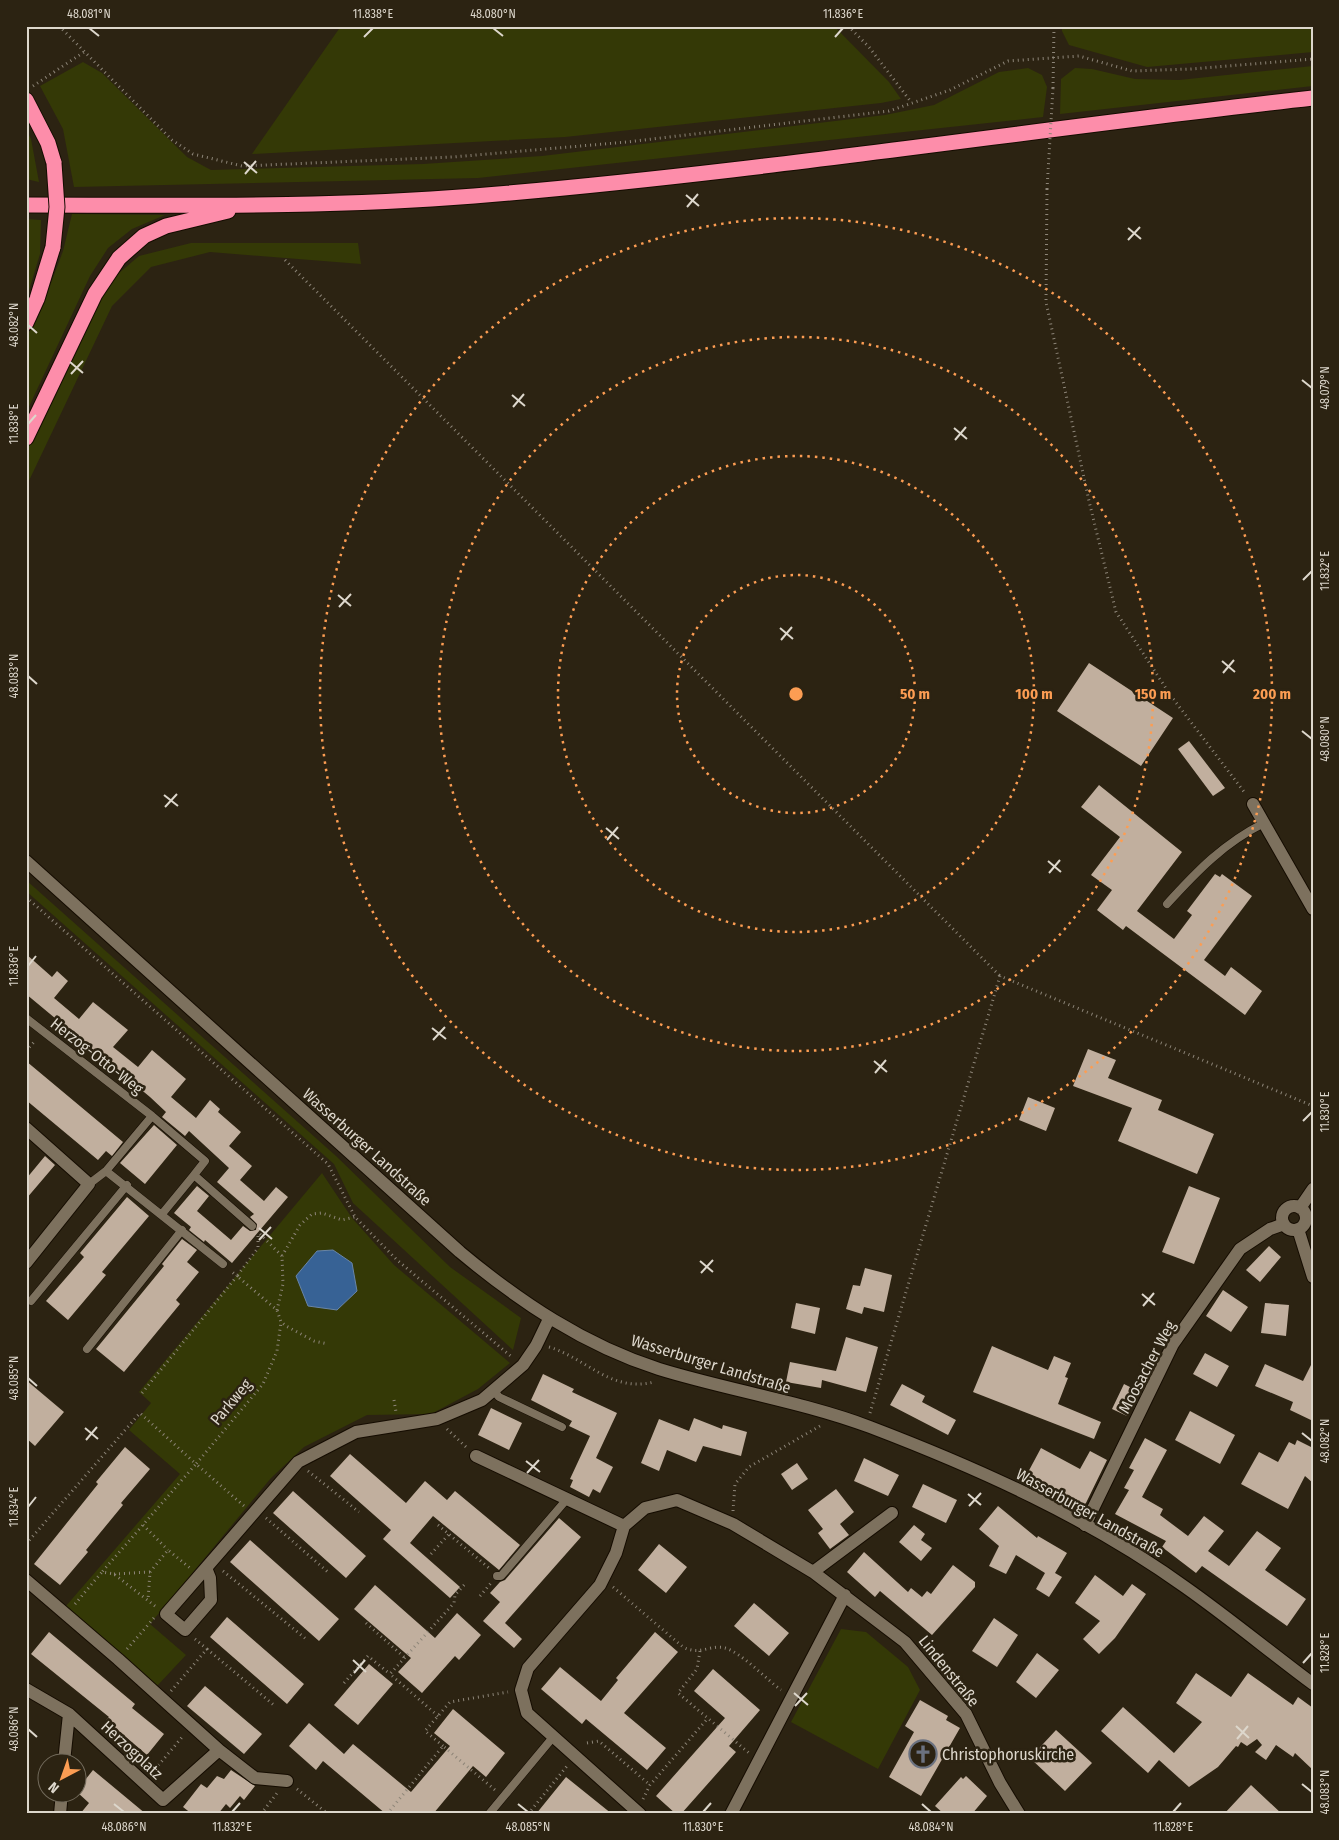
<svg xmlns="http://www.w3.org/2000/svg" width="1339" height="1840" font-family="'Fira Sans Condensed',sans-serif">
  <rect width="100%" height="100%" fill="#2c2312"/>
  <!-- green -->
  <path fill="#343906" d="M341,26H834L889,82L901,99L881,103L565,137L252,154Z
    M1062,26H1313V52L1147,67L1069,45L1062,31Z
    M83,62L102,73L187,157L211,170L423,164L542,156L885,115L934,105L999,72L1028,68L1042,75L1047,87L1043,117L478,178L74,187L63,129L40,86Z
    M1313,66V86L1060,114L1061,79L1075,68L1092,69L1135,79L1179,80Z
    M26,129L31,139L39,182L26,179Z
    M72,214L165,215L132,229L108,248L90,276L26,413V338L41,310L63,251Z
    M26,219L41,220L40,254L26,300Z
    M191,243H358L361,264L210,252L151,267L112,306L26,487V449L105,285L139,256Z
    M26,880L336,1156L450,1267L521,1318L513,1350L353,1203L334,1164L26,891Z
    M322,1173L352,1218L394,1265L510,1363L478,1389L431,1414L367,1415L304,1447L271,1478L150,1624L186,1655L157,1686L66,1606L180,1474L129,1430L151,1403L139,1392Z
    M841,1629L866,1632L908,1667L920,1690L878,1769L791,1722Z"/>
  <!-- water -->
  <path fill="#376295" stroke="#6985a6" d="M333,1250L352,1263L357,1291L337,1310L308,1306L296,1276L317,1251Z"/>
  <!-- building -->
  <path fill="#c1af9e" d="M1089,663L1173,718L1141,766L1057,711Z
    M1189,741L1225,788L1213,796L1178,749Z
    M1099,785L1182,852L1137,911L1174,939L1192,915L1187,911L1215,874L1220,877L1222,874L1252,896L1204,960L1225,976L1231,967L1262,991L1245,1015L1126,926L1123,930L1097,910L1112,890L1091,875L1120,837L1081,807Z
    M26,954L52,977L57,971L68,981L54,998L79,1019L93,1002L128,1030L113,1047L138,1067L152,1050L186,1079L171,1097L196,1118L210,1100L220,1109L218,1112L241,1132L229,1146L252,1166L240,1180L264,1201L276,1187L288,1197L232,1263L205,1240L204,1242L189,1230L191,1227L174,1213L197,1186L209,1196L197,1211L231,1240L243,1226L250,1231L256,1230L257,1224L250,1217L254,1214L217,1182L229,1168L189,1131L185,1136L162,1117L166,1112L150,1097L26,994Z
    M1088,1049L1116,1060L1108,1078L1162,1100L1158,1110L1214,1134L1197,1174L1118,1141L1132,1108L1073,1086Z
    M26,1061L123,1142L112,1156L106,1151L98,1160L26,1100Z
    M1028,1097L1055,1108L1046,1131L1019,1120Z
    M154,1125L177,1145L145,1184L120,1163Z
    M45,1156L55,1165L26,1199V1179Z
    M1189,1186L1220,1198L1194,1264L1162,1252Z
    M127,1197L149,1216L102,1272L106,1275L68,1320L46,1301L84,1257L80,1253Z
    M182,1239L197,1250L187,1262L199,1272L176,1300L180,1304L124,1372L96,1349L164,1266L162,1264Z
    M1269,1246L1281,1257L1260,1282L1246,1270Z
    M865,1268L892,1275L884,1312L864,1307L862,1314L846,1309L853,1285L860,1286Z
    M1223,1290L1248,1307L1231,1332L1206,1316Z
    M796,1303L820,1308L815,1334L791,1328Z
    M1265,1303L1289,1305L1286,1336L1261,1333Z
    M846,1337L878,1347L866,1392L822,1380L821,1388L786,1382L790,1362L836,1371Z
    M992,1346L1048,1370L1054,1356L1071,1363L1065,1377L1068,1378L1058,1404L1101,1422L1094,1439L973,1392Z
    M1205,1353L1229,1366L1217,1387L1193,1374Z
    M1313,1361V1421L1290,1410L1293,1402L1255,1386L1265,1364L1303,1381Z
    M543,1374L574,1389L572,1392L617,1413L596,1458L613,1467L600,1493L593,1489L589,1497L570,1487L573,1480L570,1479L590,1436L569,1426L572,1421L531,1400Z
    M26,1380L64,1412L35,1446L26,1438Z
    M902,1384L925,1396L922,1402L956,1420L948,1435L890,1405Z
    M1124,1384L1138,1391L1127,1416L1112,1409Z
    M491,1408L522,1423L509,1450L478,1435Z
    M1190,1411L1235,1435L1220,1464L1175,1440Z
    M694,1418L722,1429L723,1425L747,1432L741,1456L703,1446L696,1462L667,1450L659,1471L641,1463L659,1419L689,1431Z
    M1145,1438L1167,1450L1142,1497L1163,1509L1160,1515L1188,1536L1204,1516L1224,1531L1208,1551L1229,1566L1257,1531L1281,1548L1265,1570L1306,1599L1287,1626L1202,1566L1196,1573L1162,1547L1166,1541L1115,1514L1129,1490L1124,1488L1134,1470L1129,1468Z
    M1297,1440L1313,1448V1483L1305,1476L1288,1509L1241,1484L1259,1452L1278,1462L1289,1442L1295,1445Z
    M125,1447L150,1469L121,1503L123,1505L86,1550L88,1552L60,1585L34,1564L98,1484L96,1482Z
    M1041,1448L1080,1469L1090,1451L1107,1460L1084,1507L1026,1476Z
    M350,1454L406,1503L425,1481L447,1500L455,1491L520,1545L499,1570L433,1516L410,1543L460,1587L450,1598L383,1539L391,1530L330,1476Z
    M864,1458L899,1475L888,1496L854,1481Z
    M797,1463L808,1479L792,1490L781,1474Z
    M923,1484L957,1500L946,1523L912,1507Z
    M836,1489L854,1512L840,1524L849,1535L830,1549L818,1533L823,1529L808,1510Z
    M293,1491L366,1556L346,1578L273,1513Z
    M998,1506L1037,1538L1038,1536L1067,1553L1055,1573L1062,1577L1049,1597L1036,1589L1045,1573L1016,1555L1006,1574L989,1566L999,1546L979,1529Z
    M559,1518L581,1537L505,1623L522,1639L514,1648L483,1621L500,1602L490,1593L500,1582L505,1580Z
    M914,1525L925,1534L921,1540L932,1548L921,1561L899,1542Z
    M250,1540L339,1619L319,1641L230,1562Z
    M659,1544L687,1567L666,1593L638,1570Z
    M864,1552L908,1592L911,1588L922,1597L927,1591L931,1594L953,1565L975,1582V1587L932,1635L880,1591L875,1597L847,1572Z
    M1095,1575L1123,1596L1132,1584L1146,1594L1115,1638L1099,1654L1083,1639L1100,1621L1075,1603Z
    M375,1585L435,1638L457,1613L481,1635L459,1660L455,1656L422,1693L398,1672L411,1658L354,1609Z
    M754,1603L789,1633L769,1656L734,1626Z
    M227,1617L304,1684L287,1704L210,1637Z
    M994,1618L1018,1635L997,1667L972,1651Z
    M49,1632L135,1704L132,1708L164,1734L147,1755L106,1720L109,1717L31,1654Z
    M655,1632L678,1652L624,1713L666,1748L647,1770L586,1719L582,1724L541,1689L560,1667L601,1701L618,1680L616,1678Z
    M1037,1653L1059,1670L1036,1698L1016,1682Z
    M369,1664L393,1684L358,1725L334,1705Z
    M713,1669L760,1710L729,1746L736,1752L681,1814H676L656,1796L725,1718L694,1691Z
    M1196,1673L1231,1697L1248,1673L1293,1705L1298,1697L1313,1708V1770L1295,1753L1293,1757L1276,1745L1266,1760L1255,1752L1262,1745L1257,1739L1247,1746L1241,1742L1238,1747L1236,1746L1218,1767L1189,1787L1159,1760L1148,1773L1101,1731L1123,1707L1174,1753L1202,1722L1176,1703Z
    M205,1686L262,1734L244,1754L187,1706Z
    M920,1700L948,1716L946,1720L960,1728L921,1796L889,1777L914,1732L905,1726Z
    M453,1709L505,1753L486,1777L473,1766L433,1814H386L323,1761L316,1770L289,1746L309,1723L344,1754L353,1744L411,1792L450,1746L434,1733Z
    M1056,1730L1092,1763L1065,1791L1030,1758Z
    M93,1770L146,1814H80L89,1803L77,1792L78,1789Z
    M231,1770L255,1786L244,1800L240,1796L230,1808L226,1804L218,1814H192L183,1807L201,1784L207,1788L217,1776L224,1779Z
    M966,1776L987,1796L972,1814H944L935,1806L961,1777L963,1779Z
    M566,1777L612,1814H536Z
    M1251,1785L1282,1814H1224Z"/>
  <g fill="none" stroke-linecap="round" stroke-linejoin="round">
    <!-- lane casing -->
    <g stroke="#150c00" stroke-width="9">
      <path id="lane" d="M1167,904C1197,871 1224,843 1264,823
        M26,1018L152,1116
        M89,1184L106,1171
        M162,1214L194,1175
        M223,1264L106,1171L152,1116L205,1161L194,1175L252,1226
        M31,1301L127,1185
        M87,1349L182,1230
        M494,1391L499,1397L562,1427
        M497,1576H501L567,1499
        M489,1814L554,1736"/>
    </g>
    <!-- street casing -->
    <g stroke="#150c00" stroke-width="14">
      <path id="street" d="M1253,804L1313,909
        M26,1128L89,1184L26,1263
        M1282 1218a12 12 0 1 1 24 0a12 12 0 1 1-24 0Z
        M1300,1208L1313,1189
        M1298,1229L1313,1277
        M476,1456L624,1526
        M1085,1525L1173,1344L1240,1249L1270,1229L1284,1224
        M206,1568L210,1578L211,1600L185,1630L166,1614L298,1462L356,1432L437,1419L482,1400L523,1365L536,1346L549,1319
        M813,1572L892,1513
        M26,1580L118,1659L219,1750L255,1778L287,1781
        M26,1689L69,1714L163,1800L219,1750
        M64,1762L69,1714
        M60,1814L62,1792
        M640,1814L527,1713L521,1690L528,1668L600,1585L616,1553L624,1526L645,1508L677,1500L733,1524L813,1572L905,1642L966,1714L1000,1783L1019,1814
        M731,1814L845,1595"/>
    </g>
    <!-- secondary casing -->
    <g stroke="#150c00" stroke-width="14">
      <path id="secondary" d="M26,861L460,1252C520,1302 584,1345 659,1369C727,1390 804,1402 870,1427C980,1469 1089,1518 1185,1587C1229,1618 1270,1652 1313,1684"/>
    </g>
    <!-- highway casing -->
    <g stroke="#150c00" stroke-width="17">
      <path id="highway" d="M26,100L48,143L54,163
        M26,205C175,205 325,208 474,196C755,173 1033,129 1313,98
        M26,323L37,299L53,247
        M26,438L95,294L119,258L144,236L166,226L228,211"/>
    </g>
    <!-- path -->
    <path stroke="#8d8578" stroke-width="3" stroke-dasharray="1 4" stroke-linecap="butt" d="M59,26L172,140L193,154L242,166L453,157L627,142L889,111L950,90L1008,61L1079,56L1132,71L1191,69L1313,59
      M848,26L869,47L911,102
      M33,86L84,52
      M1053,88L1054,26
      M1047,189L1046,302L1089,501L1116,612L1171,696L1245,793
      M285,260L1000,976
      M26,897L328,1164L355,1217L397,1260L513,1358
      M26,1051L36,1040
      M260,1234L282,1256L283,1284L277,1310
      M258,1236V1248L237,1276L277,1310L281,1322L286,1326L314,1341L328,1344
      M282,1256L300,1225L312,1214L322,1213L342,1220L355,1217
      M549,1347C586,1358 611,1393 654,1382
      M142,1393L237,1276L231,1271
      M394,1400L396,1412
      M870,1413L1000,976L1313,1106
      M447,1429L466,1447
      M308,1471L359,1512
      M733,1511L735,1484L749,1467L820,1426L821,1423
      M266,1518L329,1573
      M143,1525L168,1550
      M438,1525L489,1568
      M26,1544L140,1413L196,1464L263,1384L277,1351L281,1322
      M431,1554L449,1534
      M223,1571L306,1639
      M150,1572L168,1550L190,1568
      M114,1574L150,1572L148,1600
      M613,1587L683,1647C700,1656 711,1644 725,1648C742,1653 766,1679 781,1690
      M480,1596L491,1583
      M75,1604L102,1572
      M155,1606L114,1574L102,1572L196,1464L244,1506
      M366,1623L405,1658
      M127,1649L154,1618
      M207,1649L275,1706
      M700,1651L697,1669L678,1693L749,1753
      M344,1683L368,1656L390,1674
      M171,1691L207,1649L195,1639
      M438,1716L390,1674L454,1603L455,1595L465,1584
      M587,1743L599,1741L650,1785
      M443,1746L425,1731L450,1702L508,1692
      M152,1773L183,1736
      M297,1789L328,1814
      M643,1799L650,1785L708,1718
      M261,1814L277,1793
      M387,1814L443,1746L495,1790
      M528,1814L567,1766"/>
    <!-- lane -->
    <use href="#lane" stroke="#7d715e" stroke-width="8"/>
    <!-- street -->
    <use href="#street" stroke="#7d715e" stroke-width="12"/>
    <!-- secondary -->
    <use href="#secondary" stroke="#7d715e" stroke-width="12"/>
    <!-- highway -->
    <use href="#highway" stroke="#fd8daa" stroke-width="15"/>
    <!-- highway-bridge casing -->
    <g stroke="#150c00" stroke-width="17" stroke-linecap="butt">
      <path id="highway-bridge" d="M53,247L57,207L54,163"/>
    </g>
    <!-- path-bridge -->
    <path stroke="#8d8578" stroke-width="3" stroke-dasharray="1 4" stroke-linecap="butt" d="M1047,189L1053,88"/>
    <!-- highway-bridge -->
    <use href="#highway-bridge" stroke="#fd8daa" stroke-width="15"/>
  </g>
  <!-- ticks -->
  <path fill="none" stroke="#ddd7cc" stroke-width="2" d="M89,28L99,36M493,28L503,36M364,37L373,28M835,37L843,28M244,162L257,173M245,174L256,161M686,195L699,206M687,207L698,194M1128,228L1141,239M1128,240L1140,227M28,325L37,333M70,362L83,373M71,374L83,361M1302,380L1312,388M512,395L525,406M513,407L524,394M28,424L36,415M954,428L967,439M955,440L966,427M1303,580L1312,571M338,595L351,606M339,607L351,594M780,628L793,639M781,640L792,627M1222,661L1235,672M1223,673L1234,660M28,676L37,684M1302,731L1312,739M164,795L178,806M165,807L177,794M606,828L619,839M607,840L618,827M1048,861L1061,872M1049,873L1060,860M28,966L36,956M432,1028L446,1039M433,1040L445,1027M874,1061L887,1072M875,1073L886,1060M1303,1121L1312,1112M259,1228L272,1239M259,1240L271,1227M700,1261L713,1272M701,1273L713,1260M1142,1294L1155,1305M1143,1306L1154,1293M28,1378L37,1386M85,1428L98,1439M1302,1433L1312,1441M86,1440L97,1427M526,1461L540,1472M527,1473L539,1460M968,1494L981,1505M969,1506L981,1493M28,1507L36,1497M353,1660L366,1672M1303,1663L1312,1653M354,1673L365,1660M794,1693L808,1705M795,1706L807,1693M1236,1726L1249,1738M28,1729L37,1737M1237,1739L1248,1726M1302,1784L1312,1792M114,1804L124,1812M518,1804L528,1812M922,1804L931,1812M232,1812L240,1803M703,1812L711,1803M1173,1812L1181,1803"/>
  <!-- distance rings -->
  <g fill="none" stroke="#fc9d53" stroke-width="2.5" stroke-dasharray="2.5 5">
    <circle cx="796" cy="694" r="119"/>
    <circle cx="796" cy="694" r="238"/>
    <circle cx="796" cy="694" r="357"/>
    <circle cx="796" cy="694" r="476"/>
  </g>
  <!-- icons -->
  <defs>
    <g id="church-ring" transform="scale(1.4375)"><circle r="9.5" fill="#2c2312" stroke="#6b7280" stroke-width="1.5"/><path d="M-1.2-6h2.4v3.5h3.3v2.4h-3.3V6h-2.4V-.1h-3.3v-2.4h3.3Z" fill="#6b7280"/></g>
  </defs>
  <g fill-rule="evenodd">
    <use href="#church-ring" x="923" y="1754"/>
  </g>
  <g text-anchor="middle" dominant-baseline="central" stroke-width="5" stroke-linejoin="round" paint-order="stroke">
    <!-- street labels -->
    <g font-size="16" fill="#ddd7cc" stroke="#2c2312">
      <text transform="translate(97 1056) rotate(38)">Herzog-Otto-Weg</text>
      <text transform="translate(367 1147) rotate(42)">Wasserburger Landstraße</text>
      <text transform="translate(711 1364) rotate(17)">Wasserburger Landstraße</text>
      <text transform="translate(1147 1367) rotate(-62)">Moosacher Weg</text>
      <text transform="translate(231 1402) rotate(-50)">Parkweg</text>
      <text transform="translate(1090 1513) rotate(29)">Wasserburger Landstraße</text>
      <text transform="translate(949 1671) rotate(51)">Lindenstraße</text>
      <text transform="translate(132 1750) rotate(43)">Herzogplatz</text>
    </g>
    <!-- poi labels -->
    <g font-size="16" fill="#ddd7cc" stroke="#2c2312" text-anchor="start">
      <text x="942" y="1754">Christophoruskirche</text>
    </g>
  </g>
  <circle cx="796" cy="694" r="8" fill="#fc9d53" stroke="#2c2312" stroke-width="2.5"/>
  <g font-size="15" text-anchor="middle" font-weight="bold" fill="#fc9d53" stroke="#2c2312" stroke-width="5" stroke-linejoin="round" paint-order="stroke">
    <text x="915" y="699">50 m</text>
    <text x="1034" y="699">100 m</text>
    <text x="1153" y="699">150 m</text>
    <text x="1272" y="699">200 m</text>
  </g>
  <!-- border -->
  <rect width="1339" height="1840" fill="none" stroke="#2c2312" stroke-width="55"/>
  <!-- north arrow -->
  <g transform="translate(62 1778) rotate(221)"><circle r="24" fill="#2c2312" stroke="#736b5c"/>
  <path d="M0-4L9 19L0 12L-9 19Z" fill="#fc9d53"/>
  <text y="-8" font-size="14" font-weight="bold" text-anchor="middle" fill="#ddd7cc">N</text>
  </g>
  <rect x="28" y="28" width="1284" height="1784" fill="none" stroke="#ddd7cc" stroke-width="2"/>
  <g font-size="12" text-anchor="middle" fill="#ddd7cc">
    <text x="89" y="18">48.081°N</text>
    <text x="373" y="18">11.838°E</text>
    <text x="493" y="18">48.080°N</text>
    <text x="843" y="18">11.836°E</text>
    <text transform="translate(14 325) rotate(-90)" y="4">48.082°N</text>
    <text transform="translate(1325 388) rotate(-90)" y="4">48.079°N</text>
    <text transform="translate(14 424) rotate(-90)" y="4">11.838°E</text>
    <text transform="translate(1325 571) rotate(-90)" y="4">11.832°E</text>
    <text transform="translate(14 676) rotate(-90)" y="4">48.083°N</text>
    <text transform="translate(1325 739) rotate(-90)" y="4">48.080°N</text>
    <text transform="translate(14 966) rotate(-90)" y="4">11.836°E</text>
    <text transform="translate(1325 1112) rotate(-90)" y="4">11.830°E</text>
    <text transform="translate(14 1378) rotate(-90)" y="4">48.085°N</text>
    <text transform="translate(1325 1441) rotate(-90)" y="4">48.082°N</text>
    <text transform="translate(14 1507) rotate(-90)" y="4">11.834°E</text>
    <text transform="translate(1325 1653) rotate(-90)" y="4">11.828°E</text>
    <text transform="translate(14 1729) rotate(-90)" y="4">48.086°N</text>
    <text transform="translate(1325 1792) rotate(-90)" y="4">48.083°N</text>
    <text x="124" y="1831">48.086°N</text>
    <text x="232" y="1831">11.832°E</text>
    <text x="528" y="1831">48.085°N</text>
    <text x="703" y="1831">11.830°E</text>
    <text x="931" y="1831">48.084°N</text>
    <text x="1173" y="1831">11.828°E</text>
  </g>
</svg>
